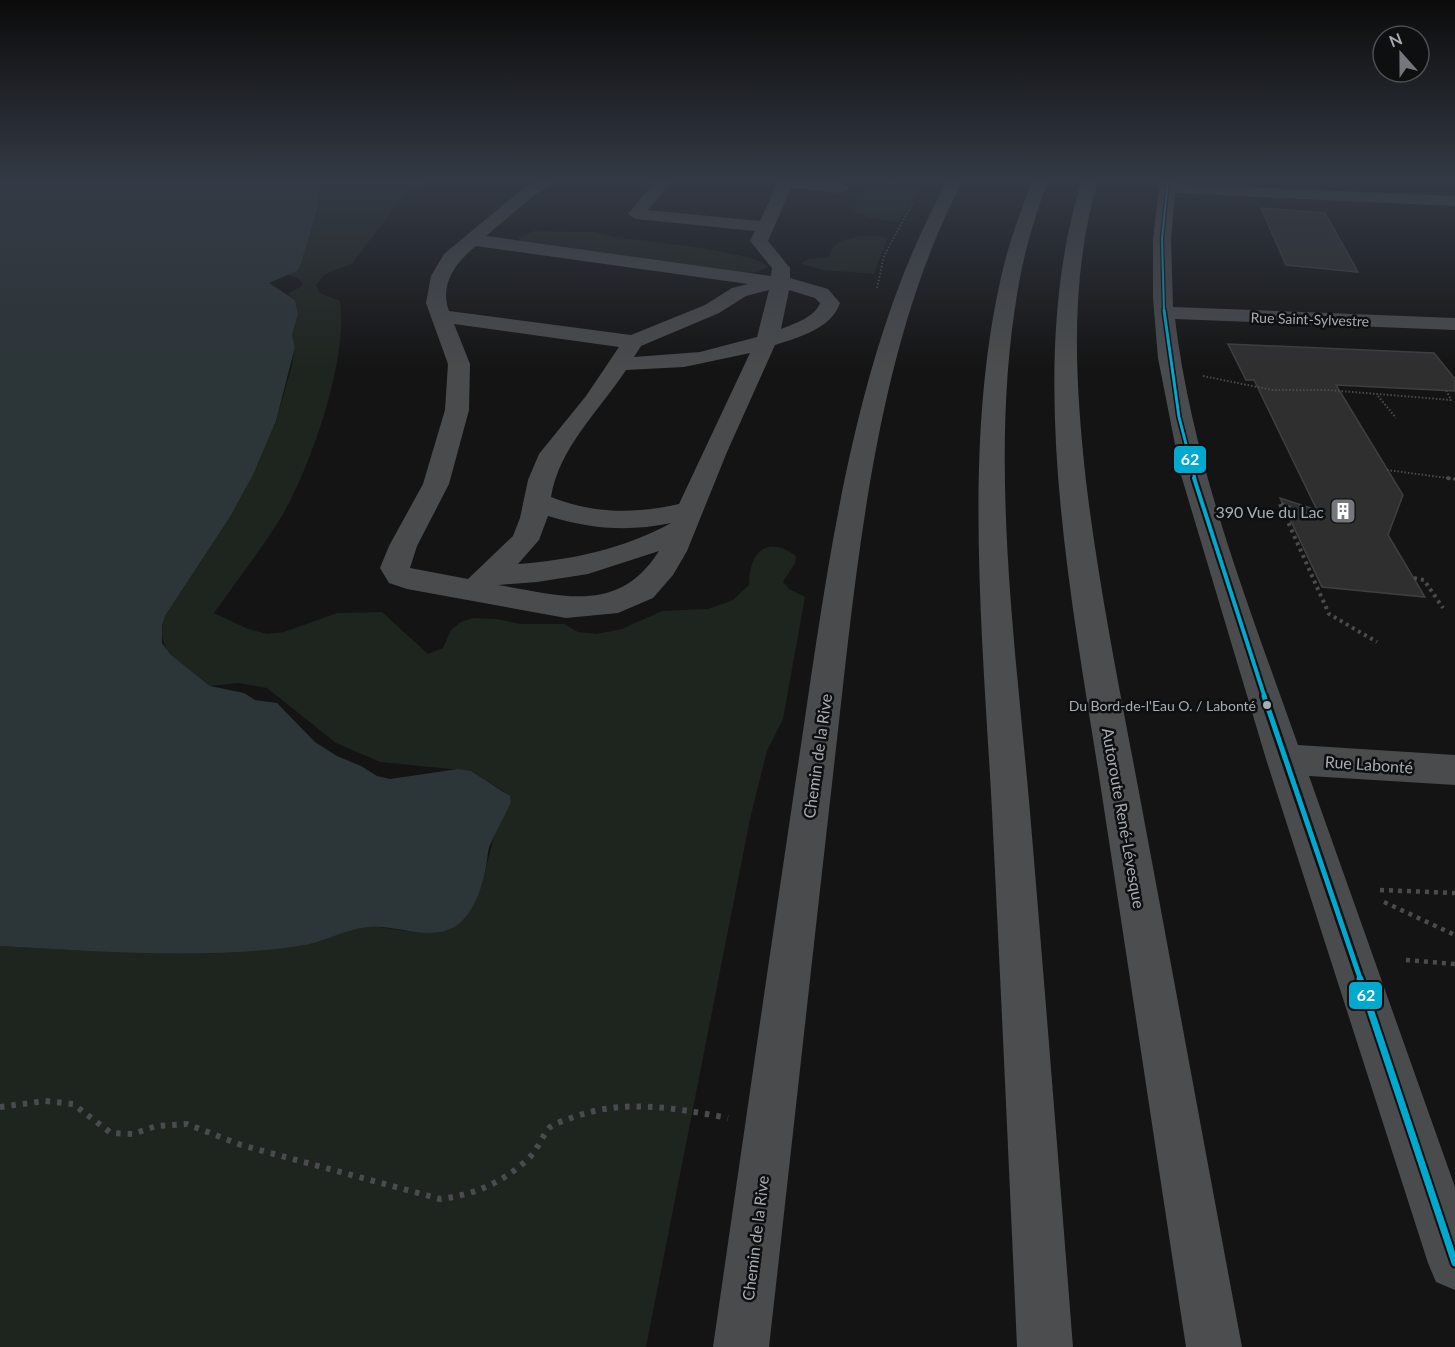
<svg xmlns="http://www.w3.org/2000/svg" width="1455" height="1347" font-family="Lato,sans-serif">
  <rect width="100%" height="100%" fill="#141414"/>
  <!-- green -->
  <path fill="#1e241e" d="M318,180H435L405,194L352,264L325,274L316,285L320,293L340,301C349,358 310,470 280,519C260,551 236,582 214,613L248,629L267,634L284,632L337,613L382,612L428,654L443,648L451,630L461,622L473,618L497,619L520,624H564L578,632L597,634L622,629L662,611L708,609L733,600L749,585C749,553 766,534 796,556L795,563L783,582L789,589L805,597L783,719L767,751L750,819L646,1347H0V946L95,951L301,946L350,930L371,926L408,931L482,885C489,853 498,824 505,792L471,771L380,762L336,743L267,688L239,683L210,686C186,663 152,656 165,616L230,517L253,475L276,421L292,365L295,347L292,335L298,314L295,300L288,294L303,285L299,279L288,275L297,271L300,267L317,210Z
    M889,182L919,190L898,222L870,218L854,212V206L868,188Z
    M533,231L594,232L614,237C637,240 759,252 768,267L757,272L746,273L522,241L518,238Z
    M880,236L887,239L874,274L822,270L800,263L809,259L829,257C831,236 863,236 880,236Z"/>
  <!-- water -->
  <path fill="#2c3538" d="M0,180H318L317,210L300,267L297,271L269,283L295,300L298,314L292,335L295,347L276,421L253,475L230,517L165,616L162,626V643L171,655L210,686L244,693L255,700L277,703L315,742L337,756L361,766L377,776L390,779L458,769L471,771L510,796L511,802C505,816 497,829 491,843C488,848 488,854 487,860C484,882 477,906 461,922C436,945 398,924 369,927C344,929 323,943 299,946C206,960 95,951 0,946Z"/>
  <!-- building -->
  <path fill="#2f2f30" stroke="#3d3f40" stroke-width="1.5" d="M1261,208L1325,213L1358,272L1286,265Z
    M1228,344L1434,353L1455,379V391L1336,385L1403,495L1388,535L1425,597L1322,587L1280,498L1317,510L1254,380H1246Z"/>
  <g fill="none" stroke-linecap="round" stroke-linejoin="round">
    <!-- path-far3 -->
    <path stroke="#4a4b4e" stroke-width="2" stroke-dasharray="1.5 2" stroke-linecap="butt" d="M877,288L884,256L913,202
      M1203,376L1272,390H1328L1451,400L1446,390
      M1378,396L1396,418
      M1387,470L1455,479"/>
    <!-- path-far2 -->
    <path stroke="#4a4b4e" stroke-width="4" stroke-dasharray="3 4" stroke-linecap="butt" d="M1447,478L1455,479
      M1280,504L1329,614L1377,642
      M1281,504L1291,508
      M1414,578L1424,580L1443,608"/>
    <!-- path-far1 -->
    <path stroke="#4a4b4e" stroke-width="4.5" stroke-dasharray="4 5" stroke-linecap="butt" d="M1380,890L1455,893
      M1384,902L1455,935
      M1406,960L1455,964"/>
    <!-- path -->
    <path stroke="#4a4b4e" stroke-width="6" stroke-dasharray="4.5 7" stroke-linecap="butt" d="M0,1107L45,1101L73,1104L111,1133L133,1134L156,1126L187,1124L241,1145L440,1199C474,1195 504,1182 529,1158C538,1149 542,1136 550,1127C555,1123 564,1121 571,1118C624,1098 674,1108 728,1118"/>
    <!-- minor -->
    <path fill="#494b4d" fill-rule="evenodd" d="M539,180H558L532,197L486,236L771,276L772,268L750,241L755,231L636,219L628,214L656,180H672L648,210L760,221L779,180L841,183L849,188L841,193L791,188L768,241L790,268V278L828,289L840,303C831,329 799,337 775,345L727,452L687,551L673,575L653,598L618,613L566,618L407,589L389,583L380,568L389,546L423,484L445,410L448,364L426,303L431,276L444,254L520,191ZM476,246L748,284L732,288L705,305L631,335L449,311C439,284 456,262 476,246ZM769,290L757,337L700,352L634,357L641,346L719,313L746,296ZM789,290L815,298L820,303C815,317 794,324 781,329ZM454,324L619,347L586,396L539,454L528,480L520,518L513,536L468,579L410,568L417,546L449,484L469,410L470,364ZM750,353L679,504C635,514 593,514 551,497C559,448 599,411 626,370L684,367ZM548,516C590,529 628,532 671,523C624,549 571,560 518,564L539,540ZM659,551C618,616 561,595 498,585L537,582L588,574Z
      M948,180H963C873,351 856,576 834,766C812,959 791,1153 769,1347H713C741,1153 769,959 798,765C827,574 852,350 948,180Z
      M1160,180H1176L1175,184L1455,196V206L1175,193L1171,239L1173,307L1455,318V330L1175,319C1193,467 1249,606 1298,745L1455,755V785L1309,776L1455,1187V1290L1436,1282L1428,1263L1266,759L1181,475L1158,358L1153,298V239Z"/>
    <!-- highway -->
    <path fill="#4b4d4e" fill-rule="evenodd" d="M1032,180H1048C1036,214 1025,248 1019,283C988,454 1015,639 1030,812C1045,990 1059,1169 1073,1347H1017C1009,1168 1001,990 992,811C983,640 963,449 1000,282C1007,247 1020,214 1032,180Z
      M1082,180H1098C1069,280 1075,379 1086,481C1099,589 1121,696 1141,803C1175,985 1208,1166 1242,1347H1186C1158,1165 1131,984 1103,802C1074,609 1022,369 1082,180Z"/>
    <!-- bus-1-far4 casing -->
    <g stroke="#0e0f10" stroke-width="4.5">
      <path id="bus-1-far4" d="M1164,311L1162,239L1168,180"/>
    </g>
    <!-- bus-1-far3 casing -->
    <g stroke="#0e0f10" stroke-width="6">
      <path id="bus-1-far3" d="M1164,310L1179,417L1195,479"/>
    </g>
    <!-- bus-1-far2 casing -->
    <g stroke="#0e0f10" stroke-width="8">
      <path id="bus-1-far2" d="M1194,478L1265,698"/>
    </g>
    <!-- bus-1-far1 casing -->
    <g stroke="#0e0f10" stroke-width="10">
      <path id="bus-1-far1" d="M1264,696L1361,981"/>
    </g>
    <!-- bus-1 casing -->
    <g stroke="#0e0f10" stroke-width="11">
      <path id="bus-1" d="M1360,979L1455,1263"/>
    </g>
    <!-- bus-1-far4 -->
    <use href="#bus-1-far4" stroke="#00a9ce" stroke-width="2"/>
    <!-- bus-1-far3 -->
    <use href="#bus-1-far3" stroke="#00a9ce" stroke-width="3"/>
    <!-- bus-1-far2 -->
    <use href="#bus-1-far2" stroke="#00a9ce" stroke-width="4"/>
    <!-- bus-1-far1 -->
    <use href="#bus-1-far1" stroke="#00a9ce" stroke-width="5"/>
    <!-- bus-1 -->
    <use href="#bus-1" stroke="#00a9ce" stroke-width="7"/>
  </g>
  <!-- sky -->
  <linearGradient id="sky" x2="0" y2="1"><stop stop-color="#0b0b0b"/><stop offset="0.49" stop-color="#343a45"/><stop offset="1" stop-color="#343a45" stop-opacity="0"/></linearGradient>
  <rect width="1455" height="369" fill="url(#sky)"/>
  <!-- icons -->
  <defs>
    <g id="building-square" transform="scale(1.35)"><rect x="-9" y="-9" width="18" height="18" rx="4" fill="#74777c" stroke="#0e0f10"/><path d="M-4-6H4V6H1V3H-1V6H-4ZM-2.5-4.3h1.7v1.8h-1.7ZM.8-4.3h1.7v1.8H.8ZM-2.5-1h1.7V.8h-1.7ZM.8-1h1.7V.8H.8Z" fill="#fff"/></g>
  </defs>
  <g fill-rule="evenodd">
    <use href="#building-square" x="1343" y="511"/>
  </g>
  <!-- markers -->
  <circle fill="#a7adb4" stroke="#0e0f10" stroke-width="2" cx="1267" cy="705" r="5"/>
  <g text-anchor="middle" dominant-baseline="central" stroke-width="5" stroke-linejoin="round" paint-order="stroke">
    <!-- far-street labels -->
    <g font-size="14" fill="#a7adb4" stroke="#0e0f10">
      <text transform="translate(1310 319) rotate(2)">Rue Saint-Sylvestre</text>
    </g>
    <!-- bus labels -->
    <g font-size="14" fill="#a7adb4" stroke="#0e0f10" text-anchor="end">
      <text x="1256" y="705">Du Bord-de-l'Eau O. / Labonté</text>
    </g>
    <!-- poi labels -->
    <g font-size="16" fill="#a7adb4" stroke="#0e0f10" text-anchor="end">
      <text x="1324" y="511">390 Vue du Lac</text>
    </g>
    <!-- street labels -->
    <g font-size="16" fill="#a7adb4" stroke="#0e0f10">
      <text transform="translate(817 756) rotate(-82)">Chemin de la Rive</text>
      <text transform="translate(1369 764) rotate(4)">Rue Labonté</text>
      <text transform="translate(1124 818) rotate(80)">Autoroute René-Lévesque</text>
      <text transform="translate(755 1238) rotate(-83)">Chemin de la Rive</text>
    </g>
  </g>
  <g stroke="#0e0f10" stroke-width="2">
    <rect x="1173" y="445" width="34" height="29" rx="6" fill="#00a9ce"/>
    <rect x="1348" y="981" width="35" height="29" rx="6" fill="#00a9ce"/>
  </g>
  <g font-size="16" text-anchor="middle" font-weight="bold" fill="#fff">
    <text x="1190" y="465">62</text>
    <text x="1366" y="1001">62</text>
  </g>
  <!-- north arrow -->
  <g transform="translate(1401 54) rotate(339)"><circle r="28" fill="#0e0f10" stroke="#4b4e52" stroke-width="1.5"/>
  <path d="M0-4.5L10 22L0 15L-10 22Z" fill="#74777c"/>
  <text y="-9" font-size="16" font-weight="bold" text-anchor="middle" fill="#a7adb4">N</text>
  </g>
</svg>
